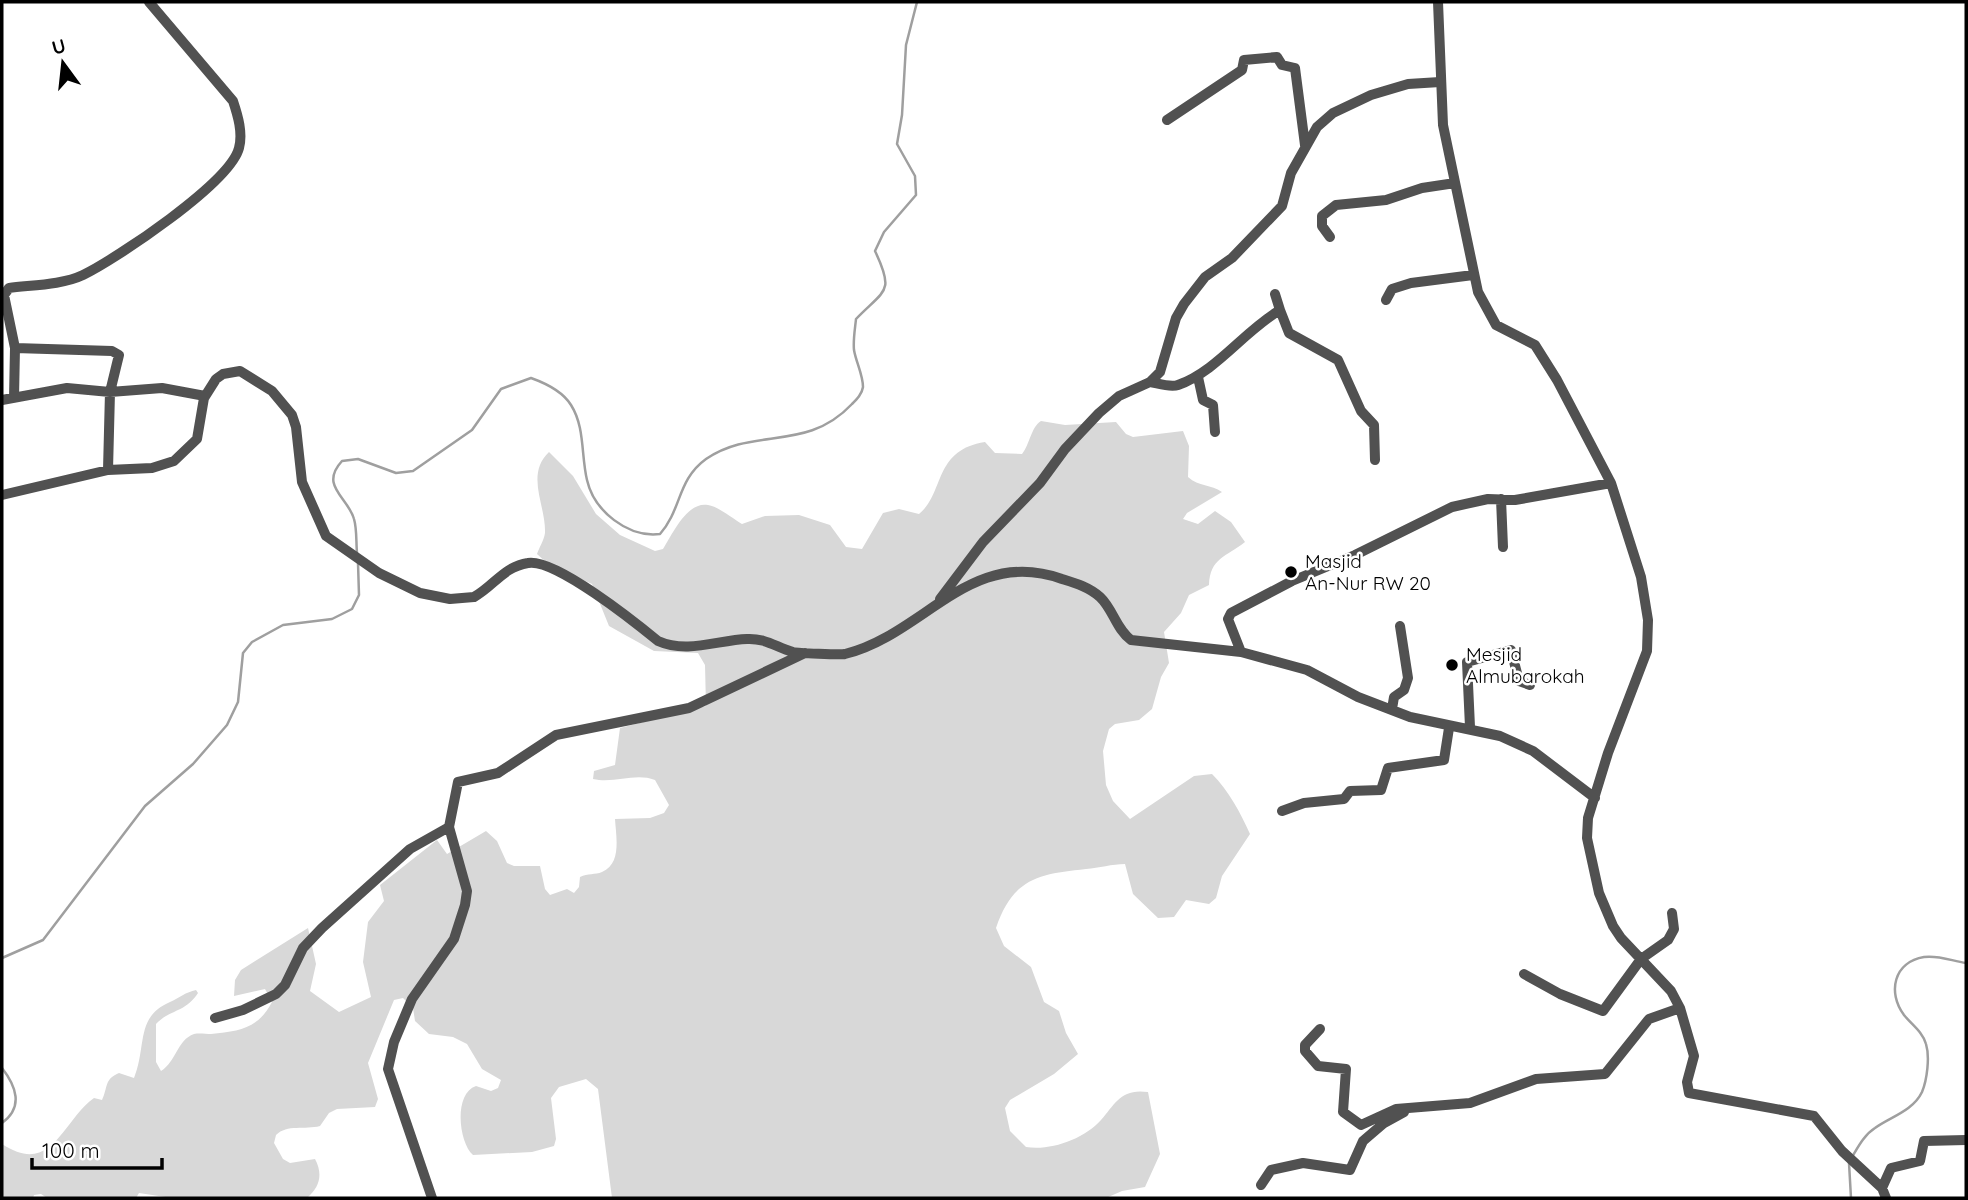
<svg xmlns="http://www.w3.org/2000/svg" width="1968" height="1200" font-family="Quicksand,sans-serif">
  <rect width="100%" height="100%" fill="#fff"/>
  <!-- green -->
  <path fill="#d8d8d8" d="M1041,421L1065,425L1116,422L1126,434L1133,437L1183,431L1189,446L1188,477C1199,487 1211,484 1222,492L1187,513L1183,519L1198,524L1215,511L1231,522L1245,542C1226,557 1210,558 1209,585L1189,595L1181,613L1164,632L1169,663L1161,677L1152,709L1139,720L1115,724L1109,729L1103,751L1106,785L1113,801L1130,819L1194,776L1212,774C1229,791 1240,812 1250,834L1222,876L1216,898L1209,904L1186,900L1174,917L1158,918L1133,894L1125,864C1112,864 1099,868 1086,869C1039,874 1013,878 996,928L1004,946L1031,967L1044,1002L1059,1011L1066,1033L1078,1054L1054,1074L1010,1100L1005,1108L1010,1131L1026,1147C1051,1151 1084,1139 1101,1120C1115,1104 1121,1088 1148,1092L1160,1154L1145,1187L1122,1191L1106,1198H612L598,1089L586,1079L559,1087L551,1098L556,1139L554,1146L532,1152L473,1155C459,1143 453,1094 476,1086L491,1091L498,1088L501,1080L482,1069L467,1044L453,1037L429,1034L415,1021L413,1008L403,998L394,1000L368,1063L378,1099L375,1107L337,1109L329,1113L320,1126C305,1130 287,1124 276,1135L274,1143L283,1159L290,1163L315,1159C323,1174 320,1187 307,1198H172L139,1193L136,1198H47L41,1194L34,1195L33,1198H2V1144C52,1177 62,1121 94,1098L102,1100C108,1088 104,1079 119,1073L134,1078C147,1046 135,1017 170,1002C179,998 186,992 196,990L198,993C185,1013 170,1009 156,1024V1062L161,1071C176,1062 177,1040 194,1034C199,1033 206,1034 211,1034C239,1031 258,1029 272,1002L265,989L234,996L235,980L241,970L308,928L316,964L310,991L339,1012L371,997L363,962L368,922L384,901L380,885L437,840L447,854L486,831L497,841L507,863L514,866H540L545,889L550,895L567,889L574,893L579,887L580,877C588,873 595,875 602,872C622,864 616,836 615,819L650,818L664,813L669,805L655,780C635,772 615,784 593,779L594,771L615,765L620,728L706,706L705,665L698,653L654,651L609,626L592,584L548,564L537,554C539,548 544,540 545,533C546,505 525,475 549,452L573,476L596,514L620,535L655,551L663,549C672,535 687,501 708,505C719,507 732,518 742,524L765,516L799,515L830,525L846,547L862,549L883,513L899,509L919,514C945,493 933,450 985,442L995,453L1022,454C1030,444 1031,427 1041,421Z"/>
  <g fill="none" stroke-linecap="round" stroke-linejoin="round">
    <!-- stream -->
    <path stroke="#9f9f9f" stroke-width="2.5" d="M357,553C356,542 357,529 354,519C348,497 319,486 342,461L358,459L396,473L413,471L472,430L501,389L531,378C545,383 563,392 571,405C585,427 581,455 587,480C594,511 628,538 660,534C682,509 677,480 706,459C754,426 806,453 852,404C857,399 862,394 863,387C863,375 856,362 854,350C853,340 855,329 856,319C885,289 895,293 875,251L884,232L916,195L915,176L897,144L902,115L906,45L917,2
      M2,958L43,940L145,806L193,764L227,725L238,702L243,653L252,642L283,625L332,619L352,609L359,595L358,563
      M2,1068C16,1086 24,1107 2,1123
      M1852,1157C1858,1147 1864,1135 1875,1128C1890,1117 1913,1111 1922,1092C1927,1080 1930,1057 1926,1044C1923,1032 1911,1024 1904,1015C1887,992 1894,962 1924,957C1939,955 1952,961 1966,963
      M1849,1163L1851,1198"/>
    <!-- minor -->
    <path stroke="#515151" stroke-width="10" d="M1438,2L1443,125L1478,292L1496,325L1535,345L1557,380L1611,483L1641,577L1648,620L1647,651L1608,753L1588,818L1587,838L1599,893L1613,926L1621,938L1671,991L1680,1008L1694,1056L1687,1082L1689,1093L1814,1116L1842,1151L1882,1188L1886,1198
      M1167,120L1242,70L1244,60L1277,57L1282,65L1295,68L1305,145
      M1330,237L1322,226V216L1336,205L1386,200L1422,188L1455,183
      M1275,294L1280,310
      M1386,300L1392,289L1411,283L1473,275
      M1198,377L1203,400L1213,405L1215,432
      M1150,382C1157,383 1170,388 1178,385C1217,371 1243,332 1280,310L1289,333L1338,360L1361,411L1374,425L1375,460
      M14,398L15,348
      M2,400L67,388L110,392L162,388L205,396
      M108,470L110,392L119,355L112,351L15,348L4,295L9,288C32,285 62,285 83,275C116,259 230,183 239,148C243,133 238,116 233,101L149,2
      M2,495L108,470L152,468L174,461L197,439L204,398L216,379L223,374L240,371L272,391L292,415L296,427L302,482L326,536L379,573L420,593L450,599L474,597C494,586 503,567 528,563C555,558 636,623 658,641C687,654 718,640 747,639C765,638 776,647 793,652C797,653 840,655 845,654C925,634 970,546 1062,579C1075,583 1089,587 1100,597C1113,609 1116,629 1131,640L1241,652L1307,670L1358,697L1410,717L1500,736L1533,751L1595,798
      M1501,499L1503,547
      M940,599L983,542L1040,483L1065,449L1099,413L1119,396L1150,382L1160,372L1176,318L1184,304L1205,277L1232,258L1282,206L1291,173L1317,127L1333,113L1371,95L1408,84L1440,82
      M1241,652L1228,619L1231,613L1292,581L1355,555L1452,507L1488,499L1515,500L1611,483
      M1392,709L1394,697L1404,690L1408,678L1400,626
      M1470,727L1467,662L1511,650L1519,681L1530,685
      M1282,811L1304,803L1344,799L1350,791L1381,790L1388,768L1444,760L1449,728
      M1524,974L1560,994L1603,1011L1641,959L1668,940L1674,929L1672,913
      M215,1018L243,1010L276,994L285,985L303,948L322,928L410,849L449,827
      M1320,1029L1305,1045V1051L1318,1066L1346,1069L1343,1112L1361,1125L1396,1109L1470,1103L1536,1079L1605,1074L1649,1019L1680,1008
      M1261,1185L1271,1170L1303,1163L1350,1170L1363,1141L1384,1123L1404,1112
      M1882,1188L1891,1168L1920,1161L1924,1141L1966,1140
      M432,1198L388,1069L394,1042L412,999L454,939L465,905L467,891L449,827L458,782L498,773L556,735L689,708L805,653"/>
  </g>
  <!-- markers -->
  <g fill="#000" stroke="#fff" stroke-width="2.5">
    <circle cx="1291" cy="572" r="7"/>
    <circle cx="1452" cy="665" r="7"/>
  </g>
  <g text-anchor="middle" dominant-baseline="central" stroke-width="5" stroke-linejoin="round" paint-order="stroke">
    <!-- poi labels -->
    <g font-size="19" fill="#000" stroke="#fff" text-anchor="start">
      <text x="1305" y="561">Masjid<tspan x="1305" dy="22">An-Nur RW 20</tspan></text>
      <text x="1466" y="654">Mesjid<tspan x="1466" dy="22">Almubarokah</tspan></text>
    </g>
  </g>
  <!-- border -->
  <rect width="1968" height="1200" fill="none" stroke="#000000" stroke-width="7"/>
  <!-- north arrow -->
  <g transform="translate(63 63) rotate(345)" stroke="#ffffff" stroke-width="5" paint-order="stroke">
  <path d="M0-5L12 26L0 18L-12 26Z" fill="#000000"/>
  <text y="-10" font-size="19" font-weight="bold" text-anchor="middle" fill="#000000">U</text>
  </g>
  <!-- scale -->
  <path d="M32 1158v10h130v-10" fill="none" stroke="#000000" stroke-width="3.5"/>
  <text x="42" y="1158" font-size="21" fill="#000000" stroke="#ffffff" stroke-width="5" paint-order="stroke">100 m</text>
</svg>
